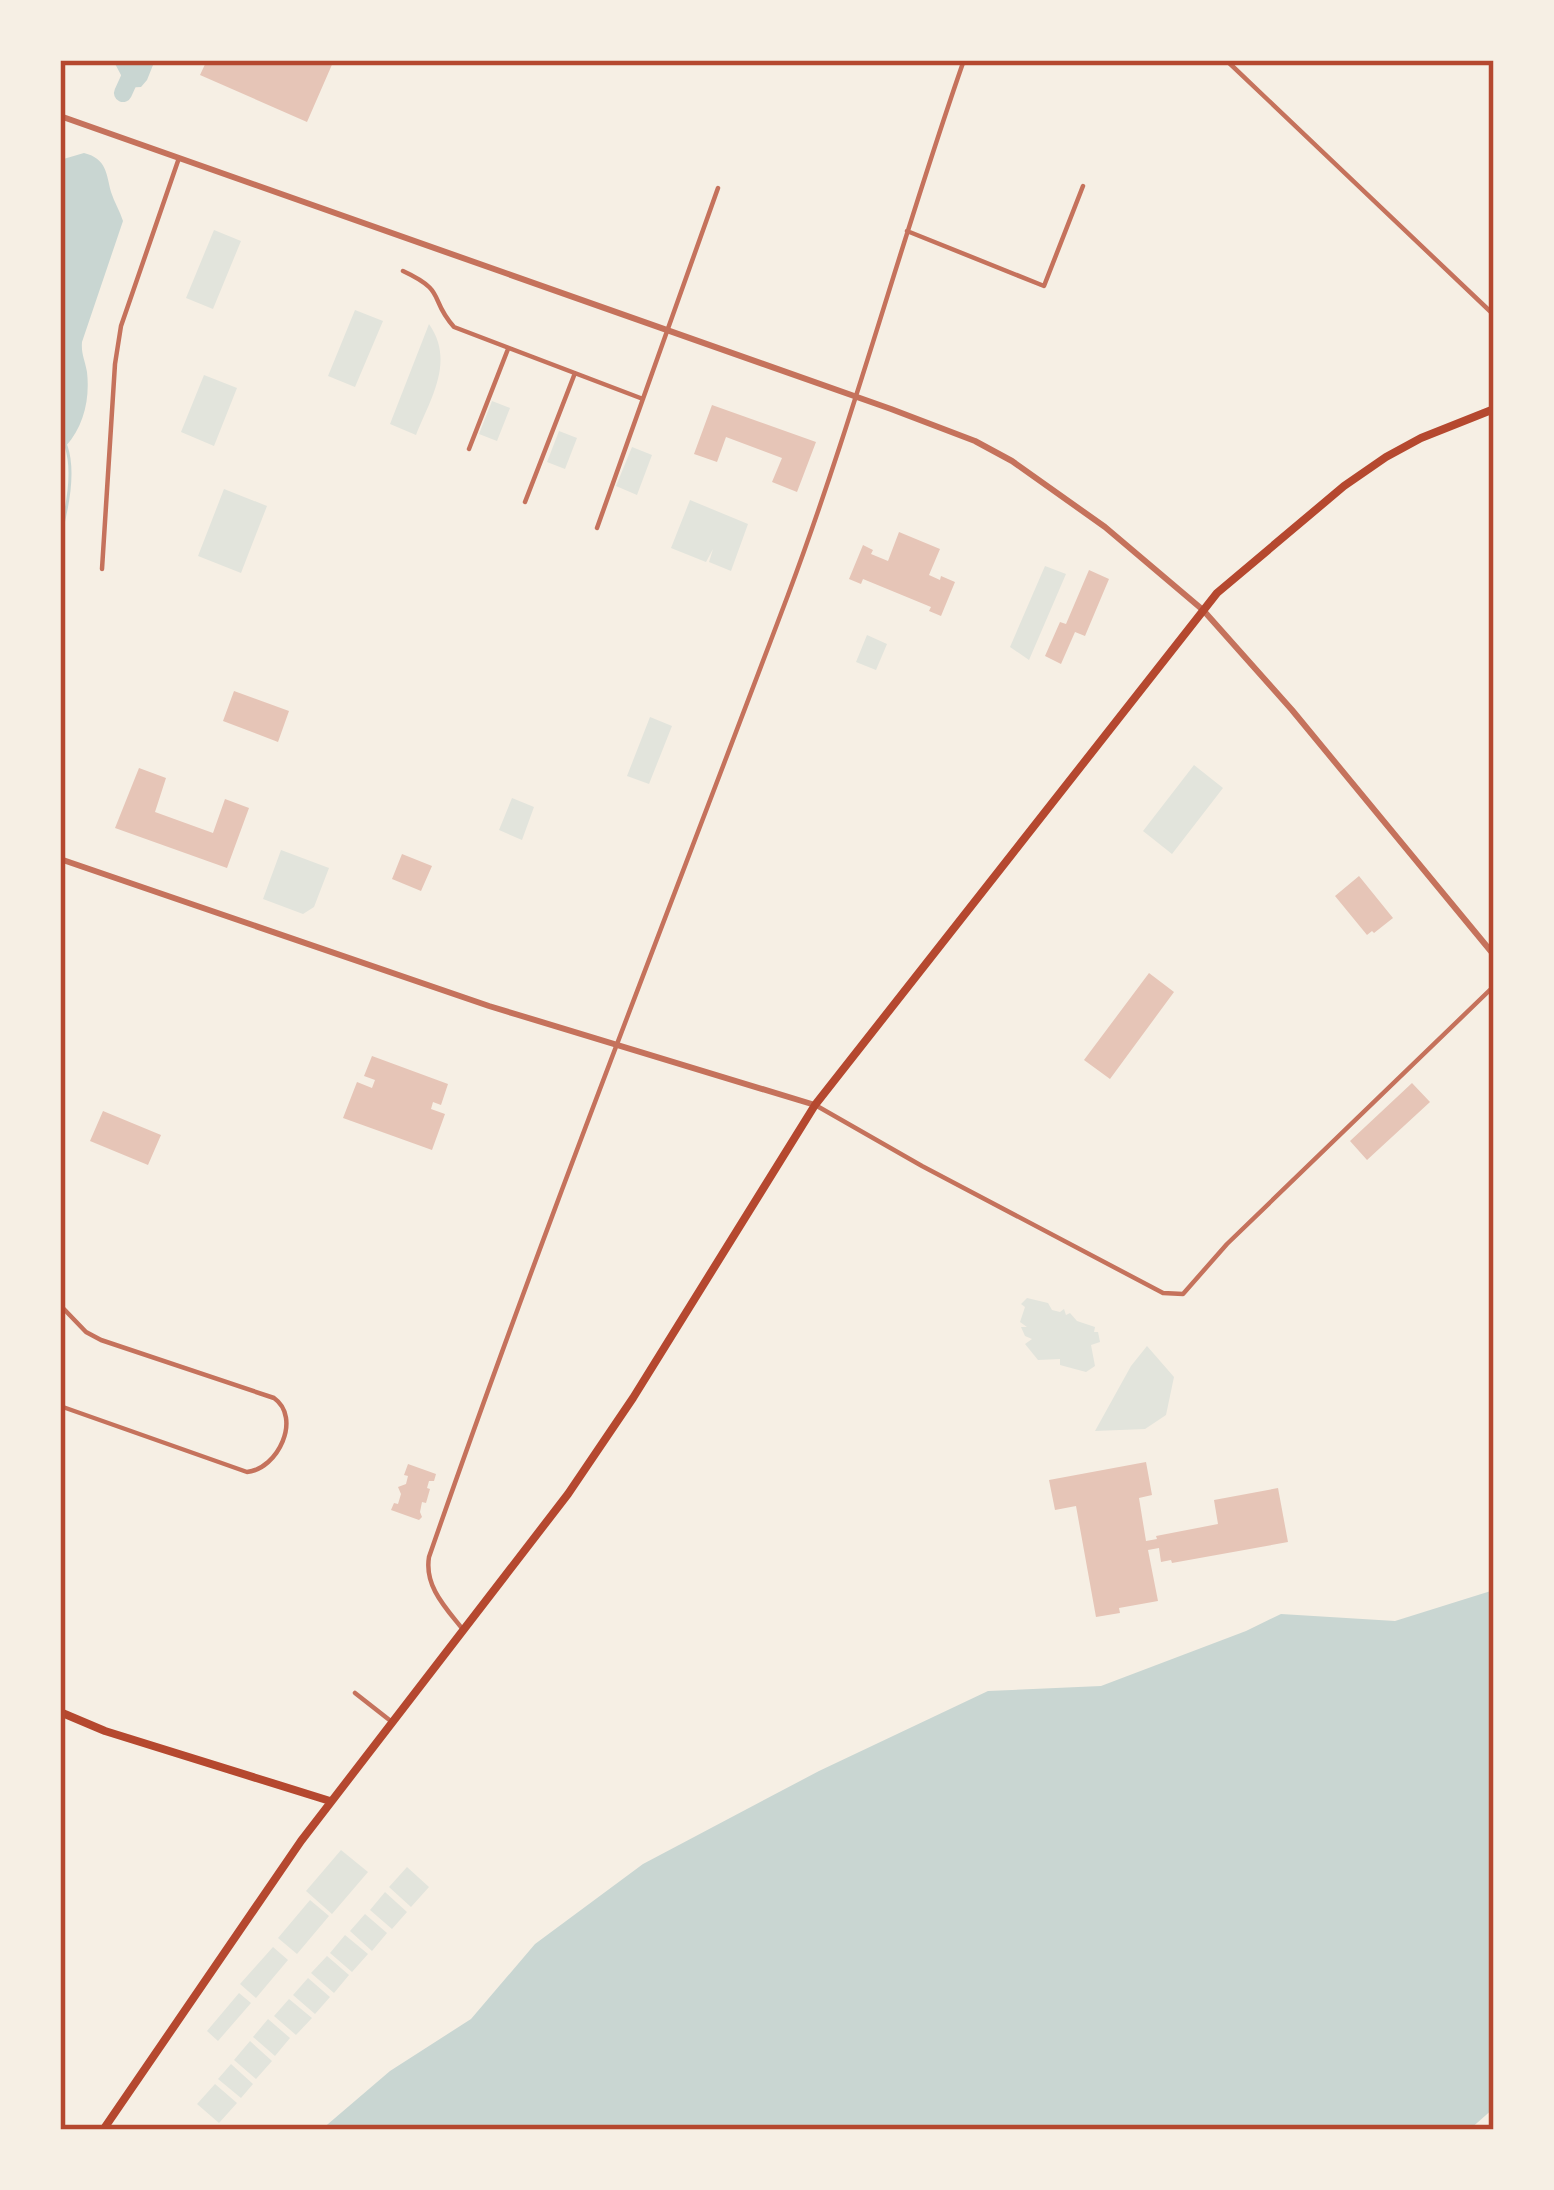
<svg xmlns="http://www.w3.org/2000/svg" width="1554" height="2190" font-family="Lato,sans-serif">
  <rect width="100%" height="100%" fill="#f6efe4"/>
  <!-- green -->
  <path fill="#e2e4dc" d="M214,230L241,241L213,309L186,298Z
    M355,310L383,321L355,387L328,376Z
    M429,324C455,361 431,398 416,435L390,424Z
    M204,375L237,388L214,446L181,432Z
    M492,401L510,408L497,441L479,434Z
    M559,431L577,438L565,469L547,462Z
    M632,447L652,455L637,495L616,486Z
    M224,489L267,506L241,573L198,556Z
    M690,500L748,524L731,571L709,562L713,549L706,562L671,548Z
    M1045,566L1066,574L1029,660L1010,647Z
    M867,635L887,644L876,670L856,662Z
    M650,717L672,726L649,784L627,776Z
    M1194,765L1223,788L1172,854L1143,831Z
    M512,798L534,807L522,840L499,830Z
    M281,850L329,868L314,907L303,914L263,899Z
    M1027,1298L1048,1303L1052,1310L1060,1312L1064,1309L1066,1315L1070,1313L1077,1321L1095,1327L1094,1332H1098L1100,1342L1091,1345L1095,1366L1086,1372L1060,1365V1359L1038,1360L1025,1344L1032,1339L1025,1336L1021,1327H1027L1020,1322L1025,1307L1021,1304Z
    M1147,1346L1174,1377L1166,1415L1145,1429L1095,1431L1131,1366Z
    M341,1850L368,1872L332,1914L306,1891Z
    M407,1867L429,1887L411,1907L389,1887Z
    M385,1892L407,1912L392,1929L370,1910Z
    M310,1900L329,1916L297,1954L278,1938Z
    M365,1914L387,1933L372,1951L350,1931Z
    M345,1935L368,1954L352,1972L330,1953Z
    M273,1947L288,1960L256,1998L240,1984Z
    M327,1956L349,1975L334,1993L311,1973Z
    M308,1978L330,1997L315,2014L293,1995Z
    M239,1993L251,2003L218,2041L207,2031Z
    M289,1999L312,2018L296,2035L274,2016Z
    M268,2019L290,2038L275,2056L253,2037Z
    M250,2041L272,2061L256,2079L234,2060Z
    M231,2064L253,2084L241,2098L218,2079Z
    M215,2084L237,2103L219,2123L197,2104Z"/>
  <!-- water -->
  <path fill="#c9d6d2" d="M113,60H155L147,80L141,87L121,88V75Z
    M84,153C107,159 106,173 111,192C114,202 120,211 123,221L82,342C81,354 85,360 87,372C90,399 84,426 66,446L60,437V333L63,316L60,271V160Z
    M1494,1590V2108L1469,2130H321L390,2071L471,2019L535,1944L643,1864L819,1771L988,1691L1101,1686L1246,1631L1281,1614L1395,1621Z"/>
  <g fill="none" stroke-linecap="round" stroke-linejoin="round">
    <!-- stream -->
    <path stroke="#c9d6d2" stroke-width="3" d="M60,536C67,509 75,472 66,446"/>
    <!-- river -->
    <path stroke="#c9d6d2" stroke-width="18" d="M123,93L138,60"/>
  </g>
  <!-- building -->
  <path fill="#e6c5b7" d="M207,60H334L307,122L200,75Z
    M712,405L816,442L797,492L772,482L782,458L726,437L717,462L694,454Z
    M899,532L940,549L929,575L940,580L941,576L955,582L941,616L929,611L931,607L863,579L861,584L849,579L863,545L873,550L871,554L888,561Z
    M1089,570L1109,579L1085,636L1075,632L1061,664L1045,656L1060,622L1066,624Z
    M234,691L289,711L278,742L223,721Z
    M139,768L166,778L155,812L213,833L225,799L249,808L227,868L115,828Z
    M402,854L432,866L421,891L392,879Z
    M1359,876L1393,918L1374,933L1372,931L1367,935L1335,896Z
    M1149,973L1174,992L1110,1079L1084,1060Z
    M372,1056L448,1084L441,1105L433,1102L431,1109L445,1114L432,1150L343,1118L357,1082L372,1088L375,1080L364,1076Z
    M1412,1083L1430,1102L1367,1160L1350,1141Z
    M103,1111L161,1135L148,1165L90,1141Z
    M1146,1462L1152,1495L1139,1498L1146,1541L1157,1539L1156,1536L1218,1524L1214,1500L1278,1488L1288,1542L1172,1563L1171,1560L1161,1562L1159,1548L1148,1550L1158,1601L1119,1608L1120,1613L1096,1617L1076,1506L1055,1510L1049,1480Z
    M408,1464L436,1474L434,1481H429L427,1488L430,1489L426,1503L422,1502L420,1512L422,1517L419,1520L391,1510L394,1503L398,1504L401,1494L398,1487L406,1484L408,1476L404,1475Z"/>
  <g fill="none" stroke-linecap="round" stroke-linejoin="round">
    <!-- minor -->
    <path stroke="#c5725c" stroke-width="4.5" d="M1226,60L1494,315
      M907,231L1044,286L1083,186
      M403,271C448,292 428,298 454,327L643,399
      M469,449L508,349
      M525,502L575,373
      M597,528L718,188
      M102,569L115,364L121,326L179,158
      M817,1106L922,1166L1163,1293L1183,1294L1227,1244L1494,986
      M60,1305L86,1332L101,1340L274,1398C302,1418 278,1469 247,1472L60,1406
      M464,1631C447,1609 424,1587 429,1557C541,1234 667,916 788,595C854,419 902,237 964,60
      M355,1693L392,1722"/>
    <!-- tertiary -->
    <path stroke="#c5725c" stroke-width="6" d="M60,116L891,409L975,441L1012,461L1105,527L1203,610L1292,710L1494,955
      M60,859L489,1006L815,1105"/>
    <!-- secondary -->
    <path stroke="#b5482f" stroke-width="8" d="M60,1712L105,1731L330,1801
      M103,2130L301,1841L568,1494L633,1398L815,1105L1217,593L1344,486L1386,457L1421,438L1494,409"/>
  </g>
  <!-- border -->
  <rect width="1554" height="2190" fill="none" stroke="#f6efe4" stroke-width="126"/>
  <rect x="63" y="63" width="1428" height="2064" fill="none" stroke="#b5482f" stroke-width="4.5"/>
</svg>
